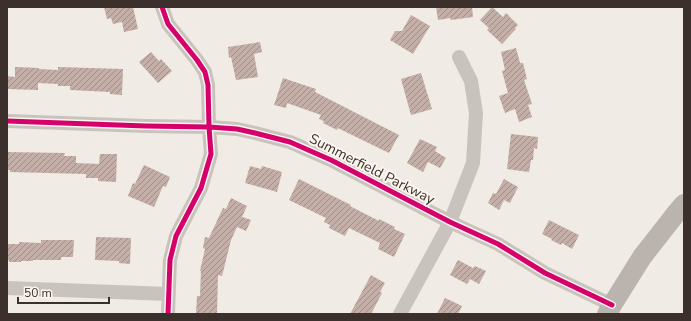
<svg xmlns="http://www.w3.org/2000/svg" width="691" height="321" font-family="'Nunito Sans',sans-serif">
  <defs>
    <pattern id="building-hatch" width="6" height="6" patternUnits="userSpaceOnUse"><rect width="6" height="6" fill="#c3afa7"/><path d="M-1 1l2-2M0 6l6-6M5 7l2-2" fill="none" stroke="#a08f88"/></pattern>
  </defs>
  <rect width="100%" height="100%" fill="#f0ebe5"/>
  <!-- building -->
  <path fill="url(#building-hatch)" d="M104,7H133L138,29L124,32L122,22L113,24L111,18L107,19Z
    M436,7H472L473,17L451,20L450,18L438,20Z
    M492,7L503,17L506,13L518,25L515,28L516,29L502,44L487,30L489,28L480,20Z
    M411,15L430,26L413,54L390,40L395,31H402Z
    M260,42L262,52L254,54L258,77L236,80L231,57L229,58L228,47Z
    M516,48L520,63H523L527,79L524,80L532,104L528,105L532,117L519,122L515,109L505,113L499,96L508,93L502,71L505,70L501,52Z
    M151,52L159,61L161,59L172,71L158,83L139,62Z
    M15,67L39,68V69L58,70V67L123,69L122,95L110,94V92L70,90V86H58V84L38,83V90L7,89V76L15,77Z
    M421,73L432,109L411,115L401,79Z
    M283,78L316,89L315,92L399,135L389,153L350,134L338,128L337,130L323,123L324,121L319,119L321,115L287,103L286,108L274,105Z
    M511,134L538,137L537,149L534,148L533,160H531L529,172L507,169Z
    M420,139L437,147L435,151L446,158L440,168L428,162L423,172L407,163Z
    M7,152L65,153L64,156H76V163L99,164L100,154H117L116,182L98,181V178H86V174L10,172V170H7Z
    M144,165L170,177L166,187L163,186L154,207L128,196L133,183L135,184Z
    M250,166L261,169L262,166L282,172L277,192L245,183Z
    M299,179L351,205L350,206L379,221V219L395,227L394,229L405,234L394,257L378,249L380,243L349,228L345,236L329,228L330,225L324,222L326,218L289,200Z
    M504,179L518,187L510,203L504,200L499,210L488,203L493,193L496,194Z
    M231,198L247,206L242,217L251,220L246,231L237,227L231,240L222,276L218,275L217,314H196L197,296H200L201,271H200L205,249L203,248L205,237L209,238L223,208L226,209Z
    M549,220L579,235L572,249L562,243L561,245L551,240L552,239L542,234Z
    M96,237L131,238L130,264L119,263V261L95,260Z
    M41,240H74L73,257H61V260H33V261H21V262H9V260H7V244H19V242L41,243Z
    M458,260L473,268L475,266L486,271L479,284L470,279L467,284L450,275Z
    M371,275L385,283L380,292L382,293L371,314H350Z
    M445,298L462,306L458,314H437Z"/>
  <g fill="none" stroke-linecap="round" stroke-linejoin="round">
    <!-- minor -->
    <path stroke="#c9c3be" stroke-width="14" d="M162,7L168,24L197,60L205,72L208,85L209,127L211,154L201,188L176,236L170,260L168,314
      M7,121L146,126L209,127L237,129L255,133L290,142L331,160L450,222L498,244L545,273L612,305
      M7,288L169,294
      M400,314L450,222L473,163L476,113L471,81L459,57"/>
    <!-- secondary -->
    <path stroke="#bab3ae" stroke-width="20" d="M607,314L612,305L642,257L678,211L684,204"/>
    <!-- cycleway casing -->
    <g stroke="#fbf5ee" stroke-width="8">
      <path id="cycleway" d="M162,7L168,24L197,60L205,72L208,85L209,127L211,154L201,188L176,236L170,260L168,314
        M7,121L146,126L209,127L237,129L255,133L290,142L331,160L450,222L498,244L545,273L612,305"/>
    </g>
    <!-- cycleway -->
    <use href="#cycleway" stroke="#d6006c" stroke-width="5"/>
  </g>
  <g text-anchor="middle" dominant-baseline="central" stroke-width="4" stroke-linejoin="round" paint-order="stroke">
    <!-- street labels -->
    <g font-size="14" fill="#3b302b" stroke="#fbf5ee">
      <text transform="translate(372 169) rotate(27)">Summerfield Parkway</text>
    </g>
  </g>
  <!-- border -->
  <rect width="691" height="321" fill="none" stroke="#3b302b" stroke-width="16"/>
  <!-- scale -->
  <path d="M18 297v6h91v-6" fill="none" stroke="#3b302b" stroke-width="2"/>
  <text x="24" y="297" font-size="12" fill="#3b302b" stroke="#fbf5ee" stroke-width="3" paint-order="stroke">50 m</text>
</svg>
